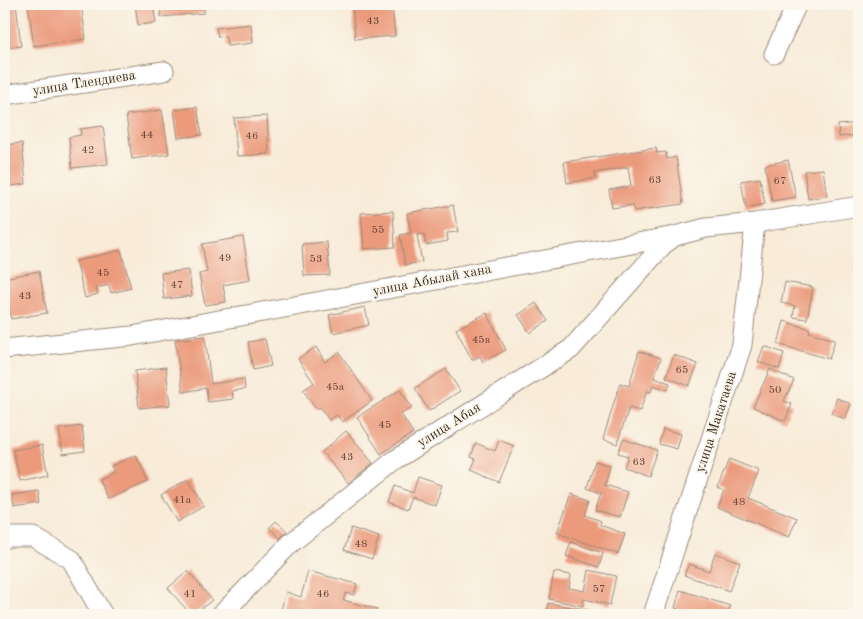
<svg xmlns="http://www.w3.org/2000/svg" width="863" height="619" font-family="'Old Standard TT',serif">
  <rect width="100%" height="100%" fill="#fbf7ec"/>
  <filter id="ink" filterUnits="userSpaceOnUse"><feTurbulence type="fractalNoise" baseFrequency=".02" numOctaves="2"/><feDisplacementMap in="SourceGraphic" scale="10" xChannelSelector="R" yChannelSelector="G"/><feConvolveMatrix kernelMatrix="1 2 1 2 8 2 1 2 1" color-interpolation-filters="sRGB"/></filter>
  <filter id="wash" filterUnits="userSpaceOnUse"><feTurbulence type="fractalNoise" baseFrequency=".0096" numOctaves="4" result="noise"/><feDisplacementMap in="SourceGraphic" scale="20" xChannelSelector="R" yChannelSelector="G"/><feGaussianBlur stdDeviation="1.12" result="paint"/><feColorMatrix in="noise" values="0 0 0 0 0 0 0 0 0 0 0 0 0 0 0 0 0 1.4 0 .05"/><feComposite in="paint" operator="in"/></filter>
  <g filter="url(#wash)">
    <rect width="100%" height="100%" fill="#f8ebd8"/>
    <g id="blocks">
      <!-- building -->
      <path fill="#eb9a7b" d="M4,4H16L21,46L4,48Z
        M28,4H81L86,39L34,46Z
        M135,4H153L156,23L138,25Z
        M160,4H204V13L161,17Z
        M352,4H392L395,36L355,39Z
        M251,24L253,43L227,46L226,36L218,37L216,28Z
        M197,107L202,135L178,138L174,110Z
        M162,110L169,154L132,159L126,115Z
        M267,116L269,154L237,156L234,118Z
        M859,123V135L839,137L838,125Z
        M103,126L108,164L72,168L69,137L81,135L80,129Z
        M22,143L26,184L4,187V145Z
        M656,148L657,153L666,152L667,159L676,157L683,204L634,211L633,205L612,208L609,190L631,186L628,167L595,173L596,178L567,183L564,162Z
        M788,160L796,197L772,201L765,165Z
        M823,169L827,196L808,199L804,171Z
        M760,178L765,204L746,208L741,181Z
        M453,205L458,232L447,233L448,241L426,245L424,234L417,235L422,262L405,265L400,235L411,233L407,213Z
        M393,211L395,247L364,249L361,213Z
        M243,237L250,280L223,285L226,302L205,305L199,274L207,272L202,244Z
        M327,242L330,275L304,276L302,244Z
        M121,250L131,288L111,293L109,285L96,288L98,294L85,298L76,261Z
        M189,270L192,296L164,299L161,273Z
        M39,271L47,313L11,319L4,278Z
        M785,282L813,287L807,319L793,317L795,306L781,303Z
        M536,303L548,321L530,333L518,315Z
        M365,307L369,325L333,333L329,315Z
        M487,313L506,350L483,362L480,356L472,360L456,329Z
        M784,321L810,329L809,332L835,340L829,359L778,344Z
        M205,336L211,384L244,379L245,389L232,391L233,399L208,402L206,388L183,392L175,340Z
        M265,339L271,366L253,370L248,342Z
        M764,346L784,353L779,369L758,362Z
        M316,347L325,362L339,352L372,401L342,422L337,415L329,420L320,407L316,409L303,390L314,383L298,359Z
        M639,351L661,358L654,378L670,383L668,390L653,385L651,392L647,391L640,411L629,408L617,444L603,439L620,383L629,386Z
        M674,355L698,364L689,386L666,377Z
        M166,367L170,405L139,408L135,371Z
        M446,369L460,391L429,411L415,388Z
        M770,369L794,380L784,401L792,404L785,421L753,407Z
        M400,390L412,408L401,414L413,433L381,454L357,417Z
        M837,398L851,404L845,419L831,413Z
        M82,426L85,451L63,454L59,429Z
        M663,429L681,434L677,449L659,444Z
        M346,431L373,463L348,483L322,452Z
        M623,439L657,450L648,476L624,467L628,456L618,453Z
        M499,440L514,446L499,482L471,470L476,459L471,457L476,443L495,451Z
        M42,445L48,475L20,481L13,450Z
        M136,455L148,482L108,499L99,479L114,472L111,466Z
        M729,459L759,471L748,498L797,518L789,537L717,507L724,490L718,487Z
        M595,461L610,466L605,485L628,492L620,517L595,510L601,493L587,488Z
        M418,477L442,485L435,505L413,497L408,509L389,502L395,486L413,493Z
        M188,479L204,506L177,522L161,495Z
        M39,491L41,504L14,508L12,495Z
        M571,494L590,500L585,515L601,521L600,525L625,534L618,554L557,533Z
        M276,521L287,531L280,538L269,528Z
        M351,528L379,537L372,559L344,550Z
        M571,542L603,553L599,567L566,556Z
        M715,553L740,562L729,591L684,575L689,564L709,571Z
        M589,570L616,576L610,605L584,599L583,606L549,599L554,572L571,575L569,588L585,591Z
        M188,571L212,600L193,615H191L168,588Z
        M308,571L357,584L354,595L346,593L343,600L377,609L375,615H290L280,613L286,592L301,597Z
        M680,590L730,606L727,615H694L675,608Z
        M548,603L612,614L611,615H546Z"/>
    </g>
  </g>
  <g filter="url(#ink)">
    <use href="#blocks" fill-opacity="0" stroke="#9a8a7b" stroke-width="1"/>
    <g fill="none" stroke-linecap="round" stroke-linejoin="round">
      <!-- minor casing -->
      <g stroke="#9a8a7b" stroke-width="21">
        <path id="minor" d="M774,54L797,4
          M4,95L164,71
          M4,349L132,336L675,236L706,228L755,223L859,206
          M4,539L7,537H33L71,559L103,615
          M221,615L291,543L395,460L571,349L663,245L675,236
          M653,615L742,345L755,223"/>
      </g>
      <!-- minor -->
      <use href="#minor" stroke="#fff" stroke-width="19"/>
    </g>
  </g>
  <g text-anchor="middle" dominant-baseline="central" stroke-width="4.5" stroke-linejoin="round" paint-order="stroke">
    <!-- number labels -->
    <g font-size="11" fill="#674635">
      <text x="373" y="21">43</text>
      <text x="147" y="135">44</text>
      <text x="252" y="136">46</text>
      <text x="88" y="150">42</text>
      <text x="655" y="180">63</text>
      <text x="780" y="181">67</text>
      <text x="378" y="230">55</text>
      <text x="225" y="258">49</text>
      <text x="316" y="259">53</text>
      <text x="103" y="273">45</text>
      <text x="177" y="285">47</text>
      <text x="25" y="296">43</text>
      <text x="481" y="340">45в</text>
      <text x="682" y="370">65</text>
      <text x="335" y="387">45а</text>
      <text x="775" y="390">50</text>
      <text x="385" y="425">45</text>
      <text x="347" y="457">43</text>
      <text x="639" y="462">63</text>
      <text x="182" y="500">41а</text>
      <text x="739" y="502">48</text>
      <text x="361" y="544">48</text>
      <text x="599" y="589">57</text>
      <text x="190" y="594">41</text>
      <text x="323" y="594">46</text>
    </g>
    <!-- street labels -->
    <g font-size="14" fill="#3b2a1e" stroke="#fbf7ec">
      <text transform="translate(84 83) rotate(-9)">улица Тлендиева</text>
      <text transform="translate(432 280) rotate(-11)">улица Абылай хана</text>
      <text transform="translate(716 422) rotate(-72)">улица Макатаева</text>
      <text transform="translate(449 425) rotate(-32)">улица Абая</text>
    </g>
  </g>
  <!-- margin -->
  <rect width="863" height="619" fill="none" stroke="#fbf7ec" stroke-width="20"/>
</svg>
